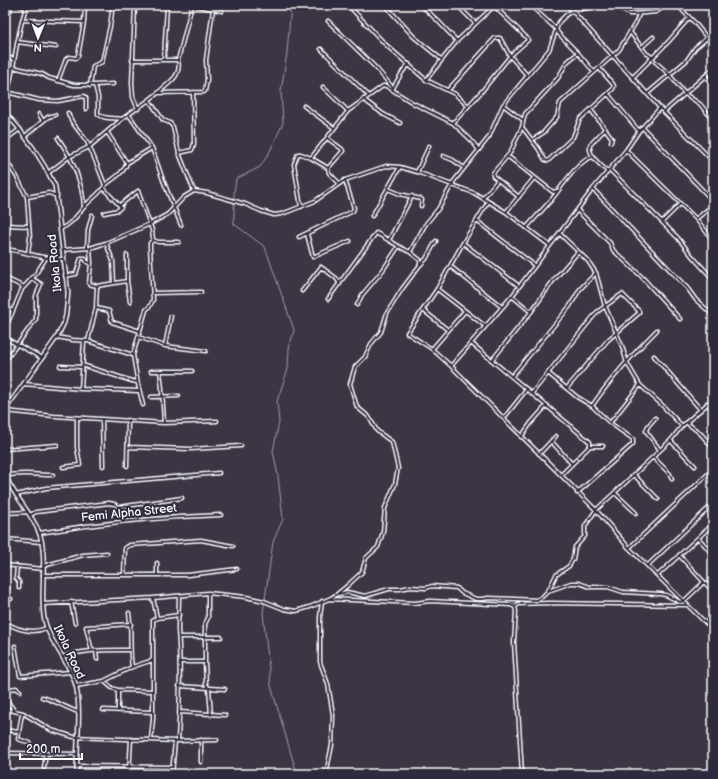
<svg xmlns="http://www.w3.org/2000/svg" width="718" height="779" font-family="'Balsamiq Sans',sans-serif">
  <rect width="100%" height="100%" fill="#3d3444"/>
  <filter id="ink" filterUnits="userSpaceOnUse"><feTurbulence type="fractalNoise" baseFrequency=".025" numOctaves="2"/><feDisplacementMap in="SourceGraphic" scale="8" xChannelSelector="R" yChannelSelector="G"/><feConvolveMatrix kernelMatrix="1 2 1 2 8 2 1 2 1" color-interpolation-filters="sRGB"/></filter>
  <g filter="url(#ink)">
    <g fill="none" stroke-linecap="round" stroke-linejoin="round">
      <!-- stream -->
      <path stroke="#95a4ae" stroke-width="1" d="M291,5L287,53L281,91L283,123L269,153L260,167L236,179L234,193V224L265,247L294,330L289,348L288,369L277,401L279,422L273,451L278,476L283,519L273,542L263,613L271,686L297,774"/>
      <!-- minor casing -->
      <g stroke="#fff" stroke-width="5">
        <path id="minor" d="M17,5L27,7
          M135,5L132,83L133,97L138,109
          M348,5L386,45L426,80L455,94L468,106
          M385,5L414,37L441,59
          M421,5L438,21L457,41
          M457,5L475,23
          M530,5L556,29L558,33L578,53L594,72
          M567,5L660,108L713,161
          M610,5L618,7L629,14H634L656,12L667,5
          M677,5L695,23L707,38L713,44
          M213,9L222,11
          M22,20L84,22
          M328,21L376,68L393,88V90
          M5,22L6,15L10,11L11,5
          M630,32L646,53L652,57
          M17,42L56,47
          M642,47L653,37
          M321,49L369,96
          M5,57L14,59
          M651,58L669,74L685,94L700,104L713,120
          M164,59L167,5
          M132,60H178
          M13,67L42,74L49,78L74,85H95L98,97V114C104,120 114,117 122,119
          M633,77L669,41L689,18
          M706,77L713,85
          M426,80L457,41L494,6
          M58,81L66,59L69,57L76,58L78,56L84,22L85,5
          M95,85L113,84
          M90,86L93,66L102,62L110,26L113,5
          M323,87L348,111
          M393,88L403,71L409,64
          M448,90L495,38H500L510,56L527,75
          M7,92L39,100L58,101L84,96L86,98V109
          M159,92C169,82 182,77 178,60L192,5
          M648,93L687,60L695,48L707,38
          M608,94L639,131
          M363,99L383,114L400,123
          M149,100L163,120L170,123L173,127L179,153L194,191
          M5,103C15,71 15,37 27,5
          M503,105L523,120
          M304,106L334,128
          M591,110L612,138L611,142
          M665,111L713,69
          M39,114L43,121
          M129,115L152,148L163,180L181,225
          M453,123L482,91L510,56L528,40L527,38L493,5
          M522,127L538,148L545,160L548,161L573,137L580,119L613,89L614,86L613,84L599,68
          M643,128L713,201
          M605,129L590,145C588,156 601,165 608,172
          M107,132L127,163
          M25,136L48,117L55,115
          M58,138C72,158 82,182 84,206
          M327,138L342,149L343,151L328,168
          M5,140L20,129
          M532,140L543,133L557,117L560,103L619,50L636,22L639,14
          M626,150L696,219L713,240
          M179,153L192,150L194,144L193,92
          M443,156L453,160L464,168
          M507,157L510,158L553,192L557,191
          M311,158L328,168L329,173L339,183
          M5,159L17,177L27,197L30,238L28,253
          M610,170L678,238L692,256L713,279
          M417,172L429,146
          M48,173L69,157L89,147L122,119L149,100L158,93L204,92L205,91L207,80L206,60L213,9L192,5
          M105,185C113,179 124,173 127,163L152,148
          M103,188L121,207L118,210L104,213
          M388,189L400,194L421,199L422,200L421,206
          M593,189L688,289L696,300L713,315
          M27,197L49,193L57,196
          M519,197L493,176V173L510,153L522,127L525,114L558,78L567,62L578,53
          M483,198L497,181
          M5,199H7
          M488,202L463,243L437,289L407,333L432,349L451,366L596,510L629,548L713,630
          M120,205L138,191L152,230L153,240L150,243V247L153,300L150,306L146,310L133,355L138,384L143,405
          M301,207L294,164L298,154H301L311,158L348,111L383,86H386L413,103L453,123L470,139L479,150
          M577,210L610,243L613,250L642,277L680,319
          M506,212L534,178
          M372,216L400,167
          M696,219L713,205
          M477,221L534,265
          M662,222L680,204
          M5,225L29,226
          M527,227C535,218 544,208 552,199C560,189 580,158 593,157
          M60,229C71,225 78,214 85,206C91,199 101,193 105,185C99,170 94,156 87,142C81,132 71,124 68,113
          M559,233L588,261L596,273L605,306L622,346L627,363L640,385L661,404L682,426
          M307,234L313,257L350,241
          M299,237L353,211L354,208L345,180
          M153,240L158,242H179
          M389,240L412,196
          M106,243L113,261L114,283
          M463,243L519,286
          M87,248L88,230L92,215
          M90,248L91,263L89,284L97,286L127,281
          M5,249C25,251 43,260 63,259
          M62,250L90,248L106,243L150,224L168,214L184,197L194,191L207,193L245,204L261,211L274,215L282,214L315,201L345,180L386,166L400,167L417,172L474,193L506,212L549,245
          M127,255V281L130,302
          M420,265L426,259L436,241
          M450,266L502,307
          M65,276L76,274L81,258H85L87,262L91,263
          M5,278L24,287
          M437,289L485,326
          M302,291L321,267L336,278L340,284
          M153,293L201,292
          M512,296L531,312
          M328,299L376,233C388,239 398,247 410,252
          M357,305L362,295L383,270L398,247
          M5,307L13,311
          M96,308L109,311L112,322L140,331
          M423,310L448,330
          M5,326L8,322L13,311L22,289L35,275L46,258
          M57,337L73,340L88,341L133,355
          M138,337L165,346L206,351
          M5,338L42,358
          M88,341L96,308L97,286
          M471,343L590,442V446L561,475
          M165,346L171,316
          M432,349L465,311
          M654,356L701,410
          M492,360L531,312L553,281L578,252
          M5,361L36,319V296L41,284L31,278
          M82,365L132,381L137,382
          M60,366L82,367
          M451,366L512,296L593,189L626,150L639,131L660,108
          M151,371H192
          M160,371L162,389L164,423
          M548,373L577,397L592,406L610,423L633,439V444L577,493
          M512,376L570,306L580,289L596,273
          M24,384L81,389L139,391
          M81,389L84,341
          M532,393L597,312L622,294L639,311V313L608,340L567,388
          M151,397L179,396
          M707,403L713,410
          M592,406C611,378 633,354 657,330
          M5,411L54,416L164,423L217,421
          M504,418L527,389
          M655,418L648,426L646,431L660,450
          M102,419L103,466
          M610,423L640,385
          M687,423L701,434L713,448
          M521,437L531,423L547,405
          M551,441L572,464
          M671,441L695,466
          M590,446H603
          M128,447L191,449L241,446
          M5,449L57,445
          M539,454L556,436
          M653,457L670,474L672,479
          M127,466L128,420
          M63,467L80,465L77,447V418
          M634,475L658,499
          M5,476C21,472 36,475 53,475
          M5,486H10
          M615,493L636,513
          M16,495L46,488L219,473
          M5,513L28,512
          M30,515L36,512L109,503L114,504L119,507L182,498
          M39,533C99,523 160,517 221,515
          M698,538L713,554
          M5,539L41,542
          M629,548L710,472L713,471
          M679,555L704,582
          M157,563V575
          M5,565L43,569
          M648,565L713,504
          M17,566L16,578L19,582V588
          M43,566L83,555L107,553
          M43,575H188L237,569
          M124,575L125,548L130,545L201,540L233,546
          M658,575L713,524
          M548,591L571,583H579L590,587H608L623,592L660,594L666,595L680,602L684,601L704,582L713,591
          M5,593L8,588
          M208,594V618L205,624V662L206,684L209,689L211,715
          M339,594L347,592L365,596L389,589H400L410,587L426,588L432,586L457,588L462,593L476,599H483L488,598L537,600L543,596L548,591L556,575L569,566L573,559L575,547L585,536V526L596,510L671,440L682,426L713,399
          M5,596L11,599
          M153,598L157,618
          M329,599L415,603L430,601L511,605L515,607L516,611L514,642L522,774
          M322,601L320,617V662L328,684L333,715L332,745L326,774
          M71,602L75,623
          M43,604L153,598L208,593L246,597L264,601L284,609L296,611L310,607L331,598L336,595L347,586L362,572L366,558L378,547L383,532L385,508L395,484L398,468L392,442L377,431L369,417L357,407L350,384L355,367L365,357L371,344L381,332L387,313L402,289L420,265V260L410,252L425,225L438,209L454,181L489,137L503,105L549,50L559,22L566,15L572,11L602,5
          M515,607L518,604L549,603L686,605
          M129,613C132,631 129,649 132,667
          M5,622C19,631 32,634 47,628
          M179,637H221
          M15,646L20,676L71,672
          M92,651L86,627L131,624
          M96,651L97,659
          M63,657C84,649 109,650 130,650
          M180,662H205
          M104,681L112,688L118,690L153,691
          M76,686L104,681L132,667L153,660
          M179,686L225,689
          M5,690L16,688L20,691
          M118,690V711
          M42,697C54,700 66,708 78,712
          M5,698L14,710
          M5,709L23,713L51,730L74,737L175,741L217,740
          M103,710L152,712
          M180,712L225,715
          M23,713L21,719L18,739L30,743
          M5,730L19,732
          M151,739L153,719V620L157,618L179,615
          M178,740C180,703 181,666 178,630C178,619 179,607 179,596
          M201,740V762
          M5,753L77,754
          M77,766L173,767
          M44,768L46,753
          M129,774L131,739
          M172,774L175,741"/>
      </g>
      <!-- tertiary casing -->
      <g stroke="#fff" stroke-width="5.5">
        <path id="tertiary" d="M5,112C25,134 42,159 55,186L68,293L66,314L64,323L57,337L5,410
          M5,475C14,496 30,511 39,532C48,556 40,591 44,617C48,642 70,661 76,686C82,714 76,745 77,774"/>
      </g>
      <!-- minor -->
      <use href="#minor" stroke="#2f2a3d" stroke-width="2"/>
      <!-- tertiary -->
      <use href="#tertiary" stroke="#2f2a3d" stroke-width="2.5"/>
    </g>
  </g>
  <g text-anchor="middle" dominant-baseline="central" stroke-width="4" stroke-linejoin="round" paint-order="stroke">
    <!-- street labels -->
    <g font-size="12" fill="#fff" stroke="#2f2a3d">
      <text transform="translate(55 263) rotate(-96)">Ikola Road</text>
      <text transform="translate(129 513) rotate(-6)">Femi Alpha Street</text>
      <text transform="translate(69 652) rotate(65)">Ikola Road</text>
    </g>
  </g>
  <!-- margin -->
  <rect width="718" height="779" fill="none" stroke="#2f2a3d" stroke-width="20"/>
  <rect x="10" y="10" width="698" height="759" fill="none" stroke="#fff" stroke-width="1.5" filter="url(#ink)"/>
  <!-- north arrow -->
  <g transform="translate(38 38) rotate(181)" stroke="#2f2a3d" stroke-width="3" paint-order="stroke">
  <path d="M0-3L7 15L0 10L-7 15Z" fill="#ffffff"/>
  <text y="-6" font-size="11" font-weight="bold" text-anchor="middle" fill="#ffffff">N</text>
  </g>
  <!-- scale -->
  <path d="M20 753v6h62v-6" fill="none" stroke="#ffffff" stroke-width="2"/>
  <text x="26" y="753" font-size="12" fill="#ffffff" stroke="#2f2a3d" stroke-width="3" paint-order="stroke">200 m</text>
</svg>
